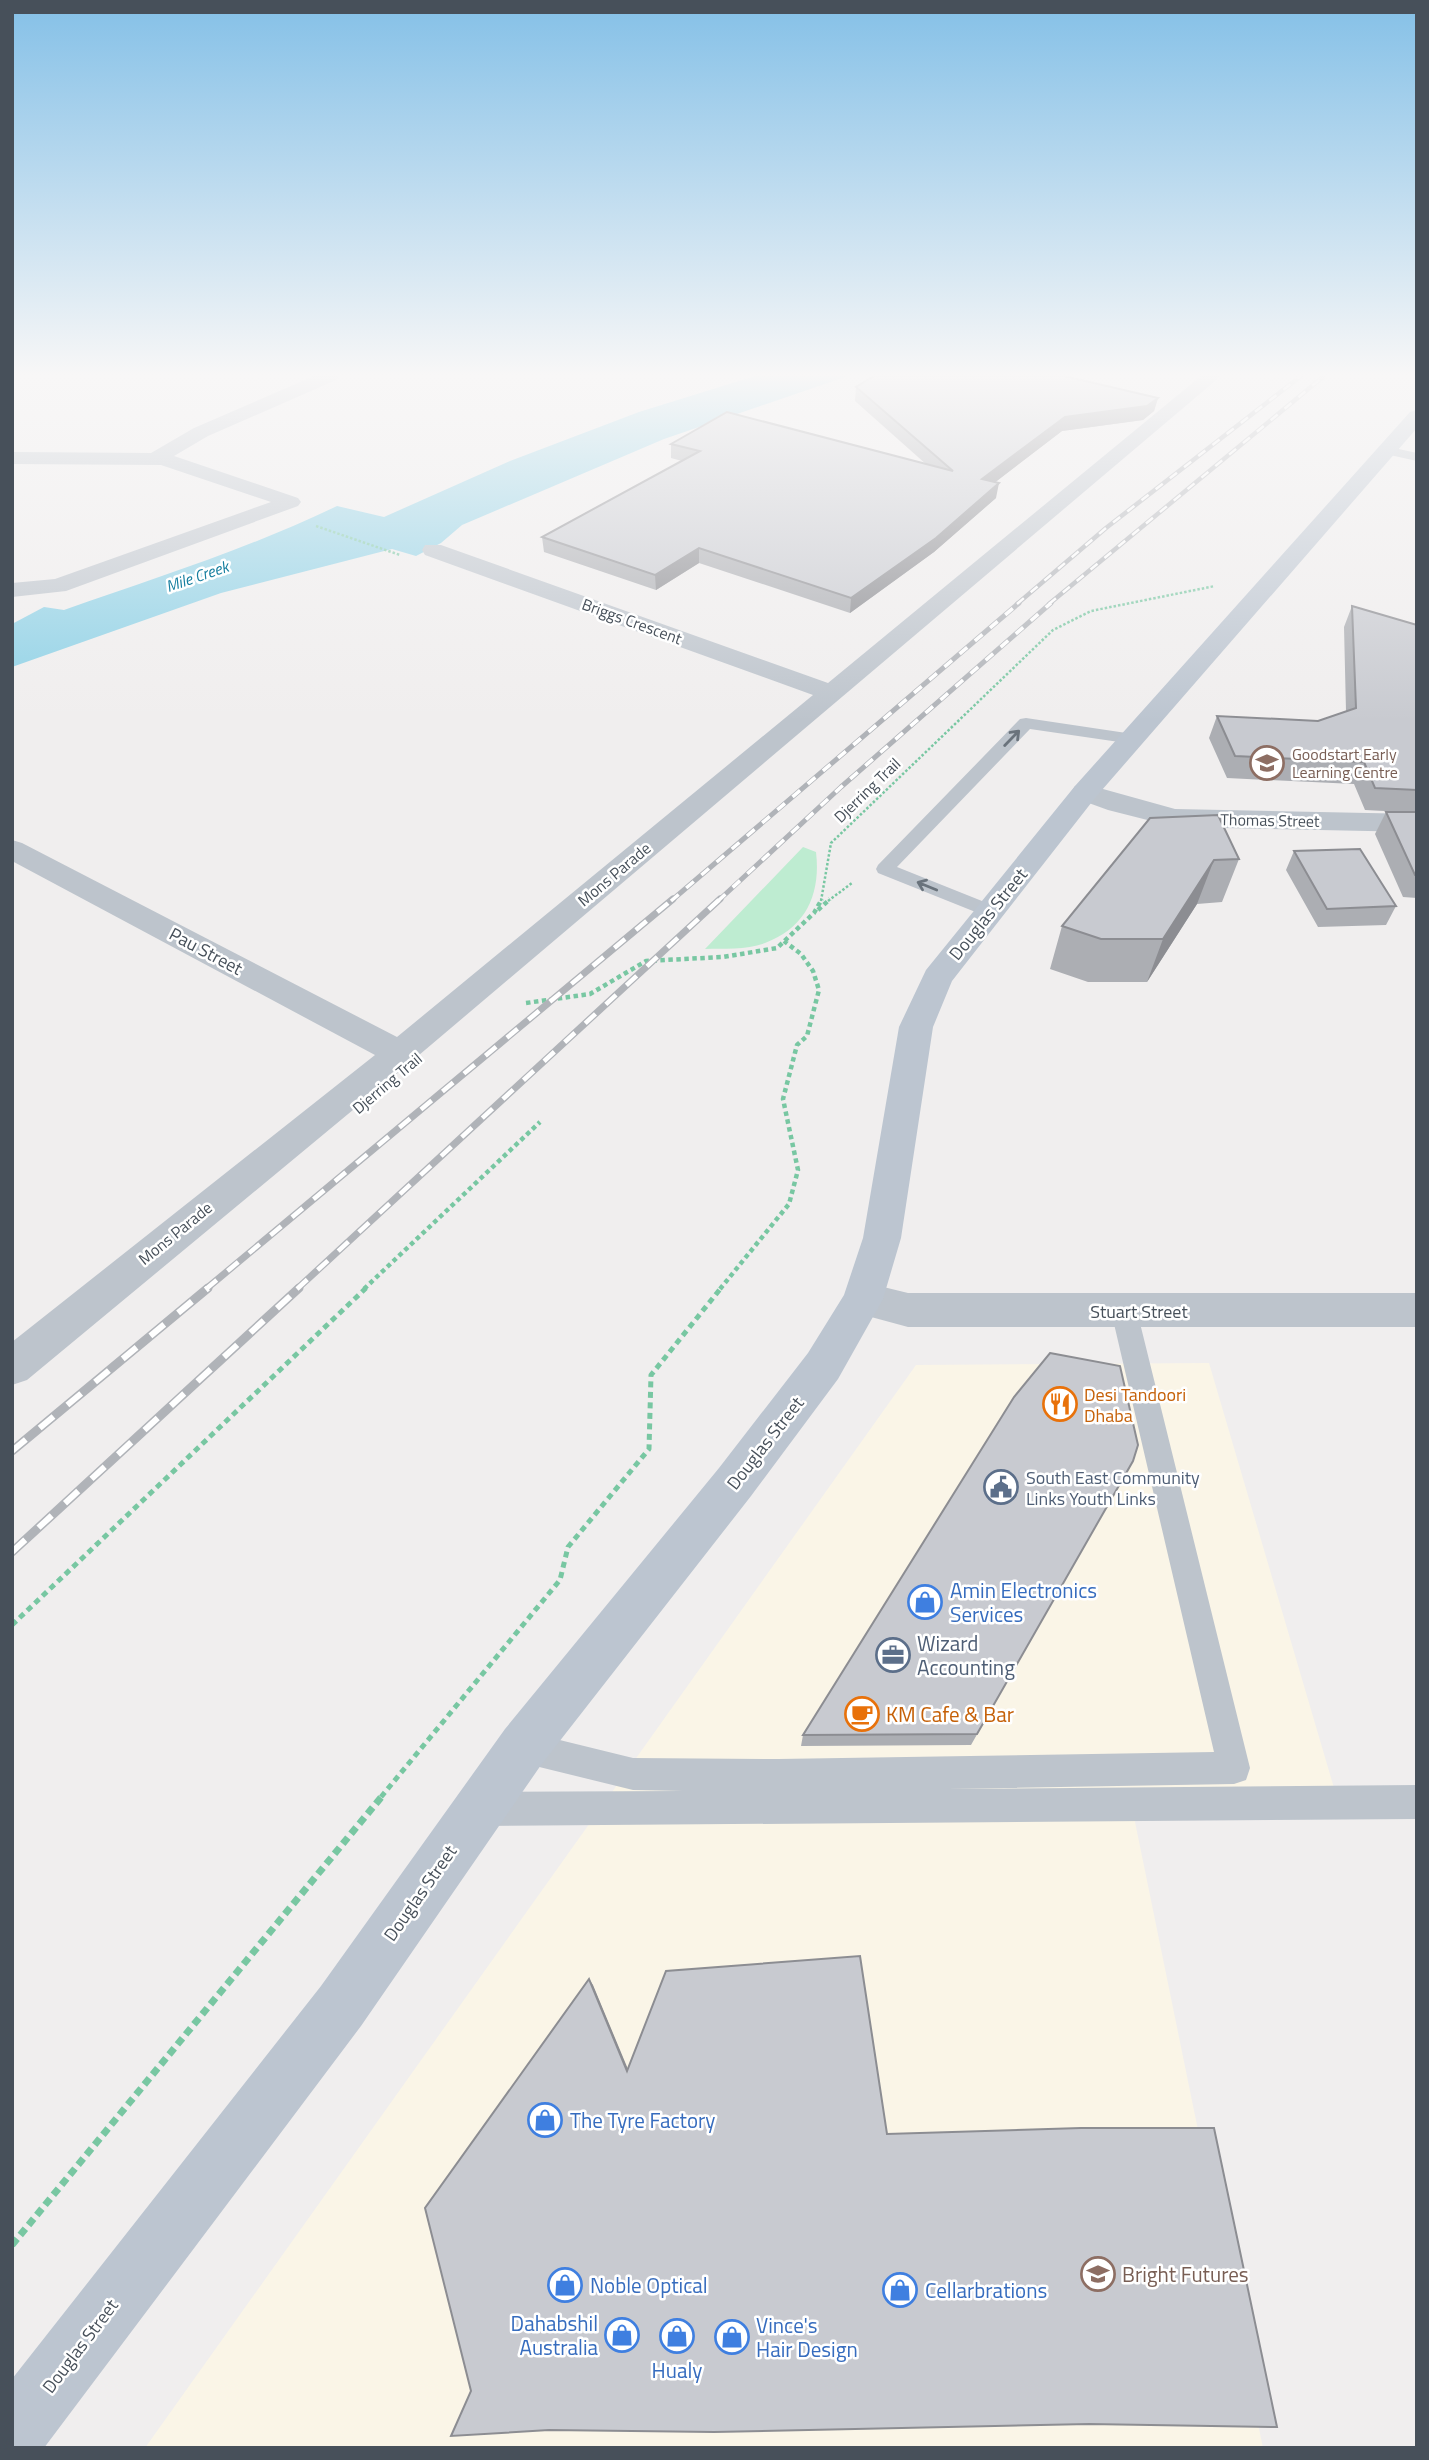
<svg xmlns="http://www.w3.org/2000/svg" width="1429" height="2460" font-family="'Titillium Web',sans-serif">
  <rect width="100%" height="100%" fill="#f0eeee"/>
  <!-- commercial -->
  <path fill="#faf5e7" d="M1209,1363L1342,1815L1134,1817L1263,2448H145L916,1365Z"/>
  <!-- green -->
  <path fill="#beecd1" d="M803,847L816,852C821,894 806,928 765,943C747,950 723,948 705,949Z"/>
  <!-- water -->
  <path fill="#8ed1e6" d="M755,376H848L664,439L462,525L441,543L416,556L392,549L221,593L12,667V624L44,607L64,610C156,578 250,548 337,506L384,517L510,461L639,412Z"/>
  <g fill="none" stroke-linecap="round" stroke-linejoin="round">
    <!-- path-far3 -->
    <path stroke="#78c7a2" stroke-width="2.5" stroke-dasharray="2.5 2" stroke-linecap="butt" d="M316,526L400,555
      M821,901L831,843L1053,630L1091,611L1215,586
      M828,901L852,883"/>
    <!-- path-far2 -->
    <path stroke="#78c7a2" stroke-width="4.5" stroke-dasharray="4.5 3.5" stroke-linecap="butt" d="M818,910L830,899
      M526,1003L590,994L646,961L723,957L777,948L814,913L822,899
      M364,1289L540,1122
      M720,1289L789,1204L798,1170L783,1099L797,1045L807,1036L819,990L813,971L801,954L784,941"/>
    <!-- path-far1 -->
    <path stroke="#78c7a2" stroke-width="5" stroke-dasharray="6 4.5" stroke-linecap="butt" d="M12,1625L366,1288
      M381,1797L560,1580L568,1547L649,1449L651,1375L721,1288"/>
    <!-- path -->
    <path stroke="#78c7a2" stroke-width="7" stroke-dasharray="8 5" stroke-linecap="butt" d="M12,2245L383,1795"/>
    <!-- lane -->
    <path fill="#bdc4cc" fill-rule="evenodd" d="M1385,446L1417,453V461L1381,453V447Z
      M1026,718L1133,734L1141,739L1133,744L1030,729L897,867L997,907L1000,911L997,915H983L878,873L876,869L878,865L1020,719Z
      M1124,1300L1133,1303L1137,1311L1250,1768L1246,1780L1234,1784L947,1789L1417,1785V1819L479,1826L467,1821L462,1809L467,1797L479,1792L683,1791L633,1790L523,1763L512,1758L507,1747L512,1736L523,1731L633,1758L778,1759L1214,1752L1111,1311L1115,1303Z"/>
    <!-- street -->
    <path fill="#bdc4cc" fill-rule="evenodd" d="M314,376H339L336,380L208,436L174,456L298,498L301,502L298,506L66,591L12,597V583L55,579L271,502L161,465L12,464V452L151,453L194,428Z
      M1201,376H1221L412,1061L27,1380L12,1385V1342L375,1055L12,861V840L22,843L397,1037L813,695L425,555L422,550L425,545H441L828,683Z
      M1085,784L1175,809L1417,814V832L1175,827L1108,810L1075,798L1071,792L1075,786Z
      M863,1282L908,1293H1417V1327H908L849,1311L843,1299L849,1287Z"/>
    <!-- secondary -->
    <path fill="#bcc5d0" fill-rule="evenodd" d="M1417,410V428L1095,798L952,981L933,1027L901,1238L883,1299L838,1379L751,1496L541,1765L361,2026L44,2448H12V2379L321,1986L505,1729L719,1468L808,1353L844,1295L863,1238L899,1027L926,970L1075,786L1410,412Z"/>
    <!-- rail-far3 casing -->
    <g stroke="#b0b3b8" stroke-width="4.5">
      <path id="rail-far3" d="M1017,604L1106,528L1301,376
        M1049,604L1324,376"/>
    </g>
    <!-- rail-far2 casing -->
    <g stroke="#b0b3b8" stroke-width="5">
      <path id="rail-far2" d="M671,901L1019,603
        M718,901L841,787L1051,603"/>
    </g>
    <!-- rail-far1 casing -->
    <g stroke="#b0b3b8" stroke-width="7">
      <path id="rail-far1" d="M206,1289L673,899
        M297,1289L720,899"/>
    </g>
    <!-- rail casing -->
    <g stroke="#b0b3b8" stroke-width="9">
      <path id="rail" d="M12,1451L208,1288
        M12,1552L299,1288"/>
    </g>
    <!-- rail-far3 -->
    <use href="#rail-far3" stroke="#fff" stroke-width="2.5" stroke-dasharray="9" stroke-linecap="butt"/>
    <!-- rail-far2 -->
    <use href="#rail-far2" stroke="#fff" stroke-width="3.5" stroke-dasharray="10" stroke-linecap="butt"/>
    <!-- rail-far1 -->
    <use href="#rail-far1" stroke="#fff" stroke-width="4.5" stroke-dasharray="14" stroke-linecap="butt"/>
    <!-- rail -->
    <use href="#rail" stroke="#fff" stroke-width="6" stroke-dasharray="18" stroke-linecap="butt"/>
  </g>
  <!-- wall -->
  <path fill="#acaeb3" d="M856,387L1158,398L1154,411L1143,420L1062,431L995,482L996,498L934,552L850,613L699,563L656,590L544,552L542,537L682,461L671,458V444L927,465L855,401Z
    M1352,606L1417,625V898L1403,897L1375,834L1386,812H1404L1365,810L1354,784L1227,778L1209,738L1217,716L1318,721L1346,711L1344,627Z
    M1150,818L1239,859L1222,902L1197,904L1147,982H1088L1050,969L1062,926Z
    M1294,851L1396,906L1386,925L1318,927L1286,870Z
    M1133,1461L971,1745L801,1746L803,1735Z"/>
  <!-- shaded-wall -->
  <path fill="#8c8d92" d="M1158,398L1154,411L1143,420L1062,431L980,494L982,479L1065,417Z
    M999,483L996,498L934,552L850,613L851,598Z
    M699,548V563L656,590L655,575Z
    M1214,860L1197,904L1147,982L1163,939Z
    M589,1979L593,1985L630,2074L627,2071Z"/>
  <!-- building -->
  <path fill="#c8cad0" stroke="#8c8d92" stroke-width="2" d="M874,376H1064L1158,398L1147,406L1065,417L982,479L999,483L936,538L851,598L699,548L655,575L542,537L700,451L671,444L727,412L953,471L856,387Z
    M1352,606L1417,625V790L1375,788L1364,762L1235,756L1217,716L1318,721L1356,708Z
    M1386,812H1417V875H1415Z
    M1218,815L1239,859L1214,860L1163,939H1101L1062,926L1150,818Z
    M1360,849L1396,906L1327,909L1294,851Z
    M1050,1353L1120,1366L1138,1445L1133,1461L977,1734L803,1735L1014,1397Z
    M860,1956L887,2134L1081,2128H1214L1277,2427L1089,2424L714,2432L549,2430L451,2436L471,2391L425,2208L589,1979L627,2071L666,1971Z"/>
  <!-- one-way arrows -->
  <defs><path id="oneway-shaft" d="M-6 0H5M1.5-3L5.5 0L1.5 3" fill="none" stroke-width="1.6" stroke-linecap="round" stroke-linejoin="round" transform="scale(1.75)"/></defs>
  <g stroke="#6a737c">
    <use href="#oneway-shaft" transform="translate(1012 738) rotate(-46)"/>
    <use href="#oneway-shaft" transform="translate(927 886) rotate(-158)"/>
  </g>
  <!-- sky -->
  <linearGradient id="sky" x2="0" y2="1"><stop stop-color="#84c0e7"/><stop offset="0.52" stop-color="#f8f7f7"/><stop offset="1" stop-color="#f8f7f7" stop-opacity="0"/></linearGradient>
  <rect width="1429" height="721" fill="url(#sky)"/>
  <!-- icons -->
  <defs>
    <g id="school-ring" transform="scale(1.75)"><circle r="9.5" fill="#fff" stroke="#8d6e63" stroke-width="1.5"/><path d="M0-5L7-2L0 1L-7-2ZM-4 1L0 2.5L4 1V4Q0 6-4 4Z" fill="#8d6e63"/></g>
    <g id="restaurant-ring" transform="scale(1.75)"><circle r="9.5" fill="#fff" stroke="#e8710a" stroke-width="1.5"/><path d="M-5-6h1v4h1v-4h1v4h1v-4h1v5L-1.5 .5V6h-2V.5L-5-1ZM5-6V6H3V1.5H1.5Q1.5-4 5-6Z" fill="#e8710a"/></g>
    <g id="civic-ring" transform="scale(1.75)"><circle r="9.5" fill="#fff" stroke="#5c6f8a" stroke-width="1.5"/><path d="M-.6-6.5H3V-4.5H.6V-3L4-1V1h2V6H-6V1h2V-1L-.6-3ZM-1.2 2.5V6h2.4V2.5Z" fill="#5c6f8a"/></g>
    <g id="shop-ring" transform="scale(1.75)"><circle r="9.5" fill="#fff" stroke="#3f7fe0" stroke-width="1.5"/><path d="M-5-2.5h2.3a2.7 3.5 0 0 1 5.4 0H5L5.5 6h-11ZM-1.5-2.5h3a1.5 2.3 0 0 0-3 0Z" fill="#3f7fe0"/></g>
    <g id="office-ring" transform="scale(1.75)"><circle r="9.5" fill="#fff" stroke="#5c6f8a" stroke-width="1.5"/><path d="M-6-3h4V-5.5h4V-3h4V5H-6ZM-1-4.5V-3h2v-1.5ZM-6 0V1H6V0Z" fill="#5c6f8a"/></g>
    <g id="cafe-ring" transform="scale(1.75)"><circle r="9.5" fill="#fff" stroke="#e8710a" stroke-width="1.5"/><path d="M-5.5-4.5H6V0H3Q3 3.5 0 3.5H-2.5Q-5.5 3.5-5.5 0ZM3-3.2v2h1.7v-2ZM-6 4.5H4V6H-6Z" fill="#e8710a"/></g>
  </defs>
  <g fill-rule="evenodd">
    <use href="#school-ring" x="1267" y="763"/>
    <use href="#restaurant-ring" x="1060" y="1404"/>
    <use href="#civic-ring" x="1001" y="1487"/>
    <use href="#shop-ring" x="925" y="1602"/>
    <use href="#office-ring" x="893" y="1655"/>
    <use href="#cafe-ring" x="862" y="1714"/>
    <use href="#shop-ring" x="545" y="2120"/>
    <use href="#school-ring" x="1098" y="2274"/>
    <use href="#shop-ring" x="565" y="2285"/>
    <use href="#shop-ring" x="900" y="2290"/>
    <use href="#shop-ring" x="622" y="2335"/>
    <use href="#shop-ring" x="677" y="2336"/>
    <use href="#shop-ring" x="732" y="2337"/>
  </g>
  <g text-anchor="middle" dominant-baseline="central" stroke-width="5" stroke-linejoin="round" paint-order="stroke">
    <!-- far-water labels -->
    <g font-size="16" font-style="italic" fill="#157e9f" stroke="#fff">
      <text transform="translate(197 576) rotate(-19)">Mile Creek</text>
    </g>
    <!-- far-street labels -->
    <g font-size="16" fill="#47505a" stroke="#fff">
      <text transform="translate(632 621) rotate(20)">Briggs Crescent</text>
      <text transform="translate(867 790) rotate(-44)">Djerring Trail</text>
      <text transform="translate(1270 820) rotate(1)">Thomas Street</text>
      <text transform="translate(614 874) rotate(-40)">Mons Parade</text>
      <text transform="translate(387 1083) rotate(-40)">Djerring Trail</text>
      <text transform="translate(175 1233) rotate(-39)">Mons Parade</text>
    </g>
    <!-- far-education labels -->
    <g font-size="16" fill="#785e54" stroke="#fff" text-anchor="start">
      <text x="1292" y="754">Goodstart Early<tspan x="1292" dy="18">Learning Centre</tspan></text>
    </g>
    <!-- street labels -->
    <g font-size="18" fill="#47505a" stroke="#fff">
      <text transform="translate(988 914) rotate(-51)">Douglas Street</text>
      <text transform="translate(206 951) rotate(28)">Pau Street</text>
      <text x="1139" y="1311">Stuart Street</text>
      <text transform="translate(765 1443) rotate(-52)">Douglas Street</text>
      <text transform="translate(420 1893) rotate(-55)">Douglas Street</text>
      <text transform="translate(80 2346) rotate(-53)">Douglas Street</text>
    </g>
    <!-- food labels -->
    <g font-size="18" fill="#c56008" stroke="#fff" text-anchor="start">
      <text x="1084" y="1394">Desi Tandoori<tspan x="1084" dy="21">Dhaba</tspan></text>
    </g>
    <!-- service labels -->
    <g font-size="18" fill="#4e5e75" stroke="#fff" text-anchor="start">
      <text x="1026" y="1477">South East Community<tspan x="1026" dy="21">Links Youth Links</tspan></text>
    </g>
    <!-- near-shop labels -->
    <g font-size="21" fill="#366cbe" stroke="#fff" text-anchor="start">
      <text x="950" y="1590">Amin Electronics<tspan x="950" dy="24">Services</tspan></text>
      <text x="570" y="2120">The Tyre Factory</text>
      <text x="590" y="2285">Noble Optical</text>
      <text x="925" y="2290">Cellarbrations</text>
      <text x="598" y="2323" text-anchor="end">Dahabshil<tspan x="598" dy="24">Australia</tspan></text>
      <text x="756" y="2325">Vince's<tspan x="756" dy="24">Hair Design</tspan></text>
      <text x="677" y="2370" text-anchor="middle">Hualy</text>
    </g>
    <!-- near-service labels -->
    <g font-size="21" fill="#4e5e75" stroke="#fff" text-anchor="start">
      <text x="917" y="1643">Wizard<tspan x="917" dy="24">Accounting</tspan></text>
    </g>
    <!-- near-food labels -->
    <g font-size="21" fill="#c56008" stroke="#fff" text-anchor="start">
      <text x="886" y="1714">KM Cafe &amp; Bar</text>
    </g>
    <!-- near-education labels -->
    <g font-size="21" fill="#785e54" stroke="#fff" text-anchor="start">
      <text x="1122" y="2274">Bright Futures</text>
    </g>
  </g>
  <!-- border -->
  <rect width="1429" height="2460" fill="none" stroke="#47505a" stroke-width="28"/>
</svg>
